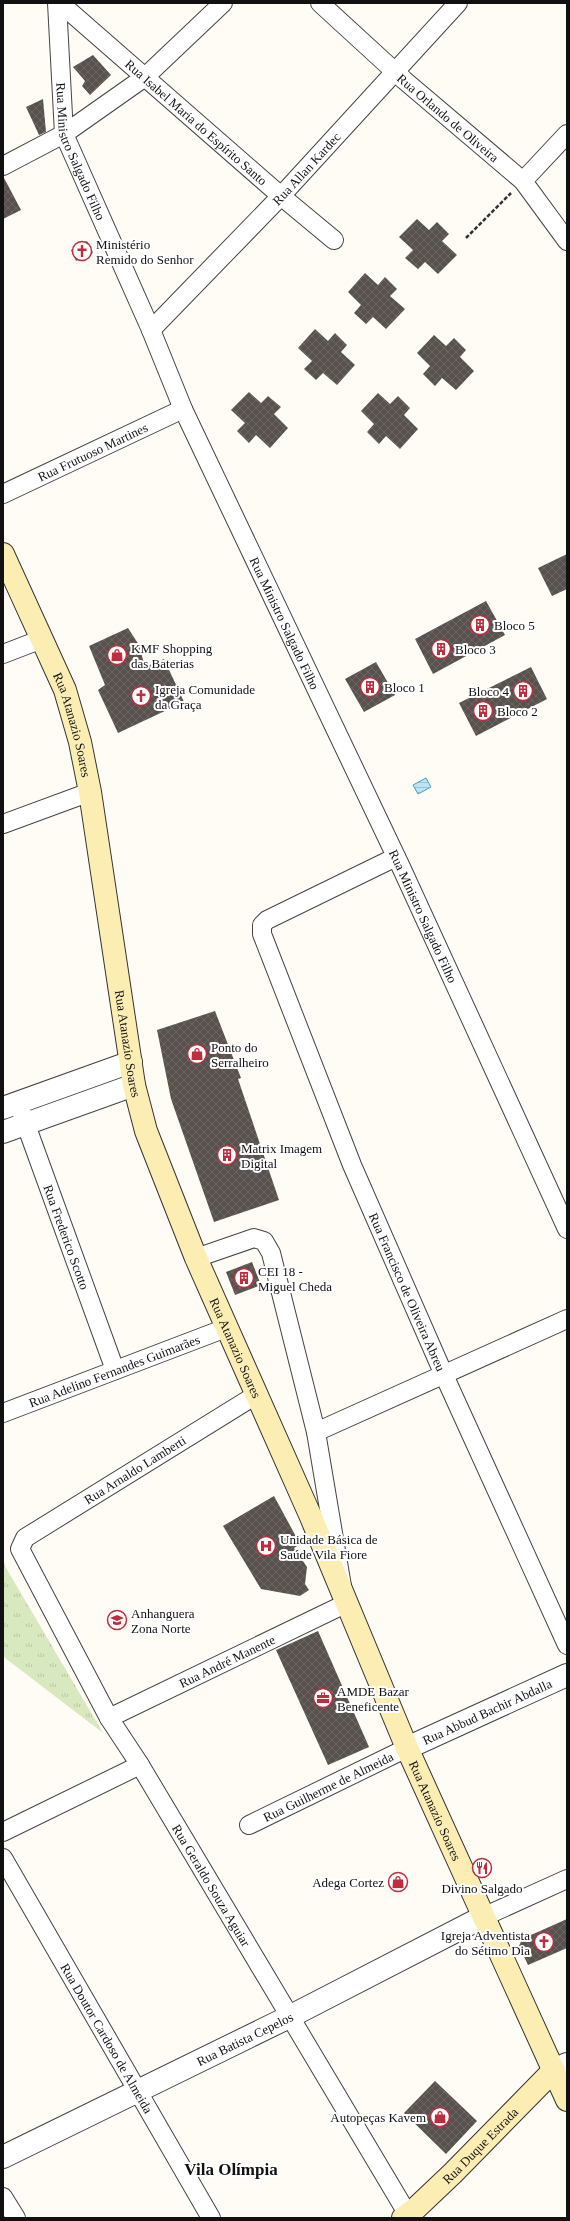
<svg xmlns="http://www.w3.org/2000/svg" width="570" height="2221" font-family="'Times New Roman',serif">
  <defs>
    <pattern id="park-tufts" width="24" height="20" patternUnits="userSpaceOnUse"><rect width="24" height="20" fill="#d8e9bf"/><path d="M3 7l-1-3M5 7V3M7 7l1-3M15 17l-1-3M17 17v-4M19 17l1-3" fill="none" stroke="#b8c7a3"/></pattern>
    <pattern id="water-rules" width="6" height="5" patternUnits="userSpaceOnUse"><rect width="6" height="5" fill="#bbe3f4"/><path d="M0 2.5h6" fill="none" stroke="#a0c2d0"/></pattern>
    <pattern id="building-cross-hatch" width="8" height="8" patternUnits="userSpaceOnUse"><rect width="8" height="8" fill="#59514d"/><path d="M0 0l8 8M0 8l8-8" fill="none" stroke="#6c6662"/></pattern>
  </defs>
  <rect width="100%" height="100%" fill="#fffcf5"/>
  <!-- park -->
  <path fill="url(#park-tufts)" d="M3,1558L5,1566L103,1733L5,1658L3,1654Z"/>
  <!-- water -->
  <path fill="url(#water-rules)" stroke="#459ec9" d="M426,778L431,787L418,794L413,785Z"/>
  <!-- building -->
  <path fill="url(#building-cross-hatch)" d="M93,55L111,75L90,95L82,86L85,81L73,67Z
    M43,99L46,132L39,135L26,107Z
    M3,176L21,210L3,219Z
    M417,219L429,230L437,222L449,234L442,241L457,255L438,274L425,262L418,269L405,258L413,250L399,237Z
    M87,241L93,253L76,261L71,250Z
    M365,273L378,285L385,277L397,289L390,296L405,309L386,329L373,317L366,324L354,313L361,305L348,292Z
    M315,329L328,341L335,333L347,345L341,352L355,365L337,385L323,373L316,380L304,369L312,361L298,348Z
    M434,335L446,346L454,338L466,350L460,357L474,371L456,390L442,378L435,386L423,374L430,366L417,353Z
    M249,392L261,403L268,396L281,407L274,414L288,428L270,448L256,435L249,443L237,431L245,423L231,410Z
    M378,393L390,404L398,396L410,408L404,415L418,429L400,449L386,436L379,444L367,432L374,424L361,411Z
    M567,554V589L552,596L538,568Z
    M486,601L505,635L433,674L415,639Z
    M128,628L139,645L145,667L164,659L184,702L118,733L98,690L105,685L89,646Z
    M376,662L395,695L364,712L345,679Z
    M531,667L547,699L476,736L459,703Z
    M215,1011L241,1078L238,1079L279,1200L214,1222L171,1099L157,1030Z
    M252,1262L261,1285L235,1295L226,1272Z
    M274,1496L300,1544L294,1548L307,1567L305,1584L309,1590L300,1596L261,1589L223,1526Z
    M318,1631L369,1747L328,1765L276,1650Z
    M484,1859L491,1872L480,1878L474,1864Z
    M567,1919V1948L528,1965L519,1946L522,1939Z
    M435,2081L477,2121L446,2154L404,2113Z"/>
  <g fill="none" stroke-linecap="round" stroke-linejoin="round">
    <!-- minor casing -->
    <g stroke="#444" stroke-width="20">
      <g id="minor">
        <path id="s1" d="M57,3L64,134L151,330L183,409L401,867L567,1229"/>
        <path id="s2" d="M60,3L281,196L334,240"/>
        <path id="s3" d="M320,3L404,80L523,181L567,241"/>
        <path d="M3,166L64,134L145,77L223,3"/>
        <path d="M523,181L567,134"/>
        <path id="s4" d="M151,330L281,196L458,3"/>
        <path id="s5" d="M3,494L183,409"/>
        <path d="M3,654L42,639"/>
        <path d="M3,824L90,792"/>
        <path id="s6" d="M396,857L267,920L262,925V934L352,1165L444,1375L567,1645"/>
        <path id="s7" d="M21,1111L115,1370"/>
        <path id="s8" d="M256,1395L25,1538L20,1549L109,1718L140,1765L410,2218"/>
        <path id="s9" d="M3,1413L226,1328"/>
        <path d="M316,1432L567,1319"/>
        <path id="s10" d="M109,1718L345,1604L316,1432L271,1253L264,1241L254,1238L196,1258"/>
        <path id="s11" d="M249,1825L407,1748"/>
        <path d="M3,1832L140,1765"/>
        <path id="s12" d="M3,1858L211,2218"/>
        <path d="M483,1917L567,1879"/>
        <path d="M3,2197L16,2218"/>
      </g>
    </g>
    <!-- tertiary casing -->
    <g stroke="#444" stroke-width="24">
      <g id="tertiary">
        <path d="M3,1108L131,1062"/>
        <path d="M3,1132L134,1085"/>
        <path id="s13" d="M407,1748L567,1675"/>
        <path d="M554,2070L567,2064"/>
        <path id="s14" d="M3,2157L291,2016L483,1917"/>
      </g>
    </g>
    <!-- secondary casing -->
    <g stroke="#333" stroke-width="24">
      <g id="secondary">
        <path id="s15" d="M3,554L65,690L80,742L90,792L134,1085L146,1131L196,1258L311,1517L407,1748L567,2100"/>
        <path id="s16" d="M403,2218L414,2210L453,2173L554,2070"/>
      </g>
    </g>
    <!-- path -->
    <path stroke="#333" stroke-width="2.5" stroke-dasharray="4 2" stroke-linecap="butt" d="M466,238L511,193"/>
    <!-- minor -->
    <use href="#minor" stroke="#fff" stroke-width="18"/>
    <!-- tertiary -->
    <use href="#tertiary" stroke="#fff" stroke-width="22"/>
    <!-- secondary -->
    <use href="#secondary" stroke="#fceeb3" stroke-width="22"/>
  </g>
  <!-- icons -->
  <defs>
    <g id="church-ring" transform="scale(1)"><circle r="9.5" fill="#fff" stroke="#bd2d3e" stroke-width="1.5"/><path d="M-1.2-6h2.4v3.5h3.3v2.4h-3.3V6h-2.4V-.1h-3.3v-2.4h3.3Z" fill="#bd2d3e"/></g>
    <g id="building-ring" transform="scale(1)"><circle r="9.5" fill="#fff" stroke="#bd2d3e" stroke-width="1.5"/><path d="M-4-6H4V6H1V3H-1V6H-4ZM-2.5-4.3h1.7v1.8h-1.7ZM.8-4.3h1.7v1.8H.8ZM-2.5-1h1.7V.8h-1.7ZM.8-1h1.7V.8H.8Z" fill="#bd2d3e"/></g>
    <g id="shop-ring" transform="scale(1)"><circle r="9.5" fill="#fff" stroke="#bd2d3e" stroke-width="1.5"/><path d="M-5-2.5h2.3a2.7 3.5 0 0 1 5.4 0H5L5.5 6h-11ZM-1.5-2.5h3a1.5 2.3 0 0 0-3 0Z" fill="#bd2d3e"/></g>
    <g id="hospital-ring" transform="scale(1)"><circle r="9.5" fill="#fff" stroke="#bd2d3e" stroke-width="1.5"/><path d="M-5-5h3v3.5h4V-5h3V5h-3V1.5h-4V5h-3Z" fill="#bd2d3e"/></g>
    <g id="university-ring" transform="scale(1)"><circle r="9.5" fill="#fff" stroke="#bd2d3e" stroke-width="1.5"/><path d="M0-5L7-2L0 1L-7-2ZM-4 1L0 2.5L4 1V4Q0 6-4 4Z" fill="#bd2d3e"/></g>
    <g id="office-ring" transform="scale(1)"><circle r="9.5" fill="#fff" stroke="#bd2d3e" stroke-width="1.5"/><path d="M-6-3h4V-5.5h4V-3h4V5H-6ZM-1-4.5V-3h2v-1.5ZM-6 0V1H6V0Z" fill="#bd2d3e"/></g>
    <g id="restaurant-ring" transform="scale(1)"><circle r="9.5" fill="#fff" stroke="#bd2d3e" stroke-width="1.5"/><path d="M-5-6h1v4h1v-4h1v4h1v-4h1v5L-1.5 .5V6h-2V.5L-5-1ZM5-6V6H3V1.5H1.5Q1.5-4 5-6Z" fill="#bd2d3e"/></g>
  </defs>
  <g fill-rule="evenodd">
    <use href="#church-ring" x="82" y="251"/>
    <use href="#building-ring" x="480" y="625"/>
    <use href="#building-ring" x="441" y="649"/>
    <use href="#shop-ring" x="117" y="655"/>
    <use href="#building-ring" x="370" y="687"/>
    <use href="#building-ring" x="523" y="691"/>
    <use href="#church-ring" x="141" y="696"/>
    <use href="#building-ring" x="483" y="711"/>
    <use href="#shop-ring" x="197" y="1054"/>
    <use href="#building-ring" x="227" y="1155"/>
    <use href="#building-ring" x="244" y="1278"/>
    <use href="#hospital-ring" x="266" y="1546"/>
    <use href="#university-ring" x="117" y="1620"/>
    <use href="#office-ring" x="323" y="1698"/>
    <use href="#restaurant-ring" x="482" y="1868"/>
    <use href="#shop-ring" x="398" y="1882"/>
    <use href="#church-ring" x="544" y="1942"/>
    <use href="#shop-ring" x="440" y="2117"/>
  </g>
  <g text-anchor="middle" dominant-baseline="central" stroke-width="4" stroke-linejoin="round" paint-order="stroke">
    <!-- street labels -->
    <g font-size="13" fill="#111" stroke="#fff">
      <text stroke="none"><textPath href="#s3" startOffset="172">Rua Orlando de Oliveira</textPath></text>
      <text stroke="none"><textPath href="#s2" startOffset="181">Rua Isabel Maria do Espírito Santo</textPath></text>
      <text stroke="none"><textPath href="#s1" startOffset="152">Rua Ministro Salgado Filho</textPath></text>
      <text stroke="none"><textPath href="#s4" startOffset="224">Rua Allan Kardec</textPath></text>
      <text stroke="none"><textPath href="#s5" startOffset="99">Rua Frutuoso Martines</textPath></text>
      <text stroke="none"><textPath href="#s1" startOffset="668">Rua Ministro Salgado Filho</textPath></text>
      <text stroke="none"><textPath href="#s15" startOffset="185">Rua Atanazio Soares</textPath></text>
      <text stroke="none"><textPath href="#s1" startOffset="992">Rua Ministro Salgado Filho</textPath></text>
      <text stroke="none"><textPath href="#s15" startOffset="509">Rua Atanazio Soares</textPath></text>
      <text stroke="none"><textPath href="#s7" startOffset="134">Rua Frederico Scotto</textPath></text>
      <text stroke="none"><textPath href="#s6" startOffset="546">Rua Francisco de Oliveira Abreu</textPath></text>
      <text stroke="none"><textPath href="#s15" startOffset="833">Rua Atanazio Soares</textPath></text>
      <text stroke="none"><textPath href="#s9" startOffset="119">Rua Adelino Fernandes Guimarães</textPath></text>
      <text transform="translate(135 1470) rotate(-32)">Rua Arnaldo Lamberti</text>
      <text stroke="none"><textPath href="#s10" startOffset="131">Rua André Manente</textPath></text>
      <text stroke="none"><textPath href="#s13" startOffset="88">Rua Abbud Bachir Abdalla</textPath></text>
      <text stroke="none"><textPath href="#s11" startOffset="88">Rua Guilherme de Almeida</textPath></text>
      <text stroke="none"><textPath href="#s15" startOffset="1337">Rua Atanazio Soares</textPath></text>
      <text stroke="none"><textPath href="#s8" startOffset="671">Rua Geraldo Souza Aguiar</textPath></text>
      <text stroke="none"><textPath href="#s12" startOffset="208">Rua Doutor Cardoso de Almeida</textPath></text>
      <text stroke="none"><textPath href="#s14" startOffset="269">Rua Batista Cepelos</textPath></text>
      <text stroke="none"><textPath href="#s16" startOffset="106">Rua Duque Estrada</textPath></text>
    </g>
    <!-- poi labels -->
    <g font-size="13" fill="#111" stroke="#fff" text-anchor="start">
      <text x="96" y="244">Ministério<tspan x="96" dy="15">Remido do Senhor</tspan></text>
      <text x="494" y="625">Bloco 5</text>
      <text x="131" y="648">KMF Shopping<tspan x="131" dy="15">das Baterias</tspan></text>
      <text x="455" y="649">Bloco 3</text>
      <text x="384" y="687">Bloco 1</text>
      <text x="155" y="689">Igreja Comunidade<tspan x="155" dy="15">da Graça</tspan></text>
      <text x="509" y="691" text-anchor="end">Bloco 4</text>
      <text x="497" y="711">Bloco 2</text>
      <text x="211" y="1047">Ponto do<tspan x="211" dy="15">Serralheiro</tspan></text>
      <text x="241" y="1148">Matrix Imagem<tspan x="241" dy="15">Digital</tspan></text>
      <text x="258" y="1271">CEI 18 -<tspan x="258" dy="15">Miguel Cheda</tspan></text>
      <text x="280" y="1539">Unidade Básica de<tspan x="280" dy="15">Saúde Vila Fiore</tspan></text>
      <text x="131" y="1613">Anhanguera<tspan x="131" dy="15">Zona Norte</tspan></text>
      <text x="337" y="1691">AMDE Bazar<tspan x="337" dy="15">Beneficente</tspan></text>
      <text x="384" y="1882" text-anchor="end">Adega Cortez</text>
      <text x="482" y="1888" text-anchor="middle">Divino Salgado</text>
      <text x="530" y="1935" text-anchor="end">Igreja Adventista<tspan x="530" dy="15">do Sétimo Dia</tspan></text>
      <text x="426" y="2117" text-anchor="end">Autopeças Kavem</text>
    </g>
    <!-- district labels -->
    <g font-size="17" font-weight="bold" fill="#111" stroke="#fff">
      <text x="231" y="2169">Vila Olímpia</text>
    </g>
  </g>
  <!-- border -->
  <rect width="570" height="2221" fill="none" stroke="#111111" stroke-width="8"/>
</svg>
